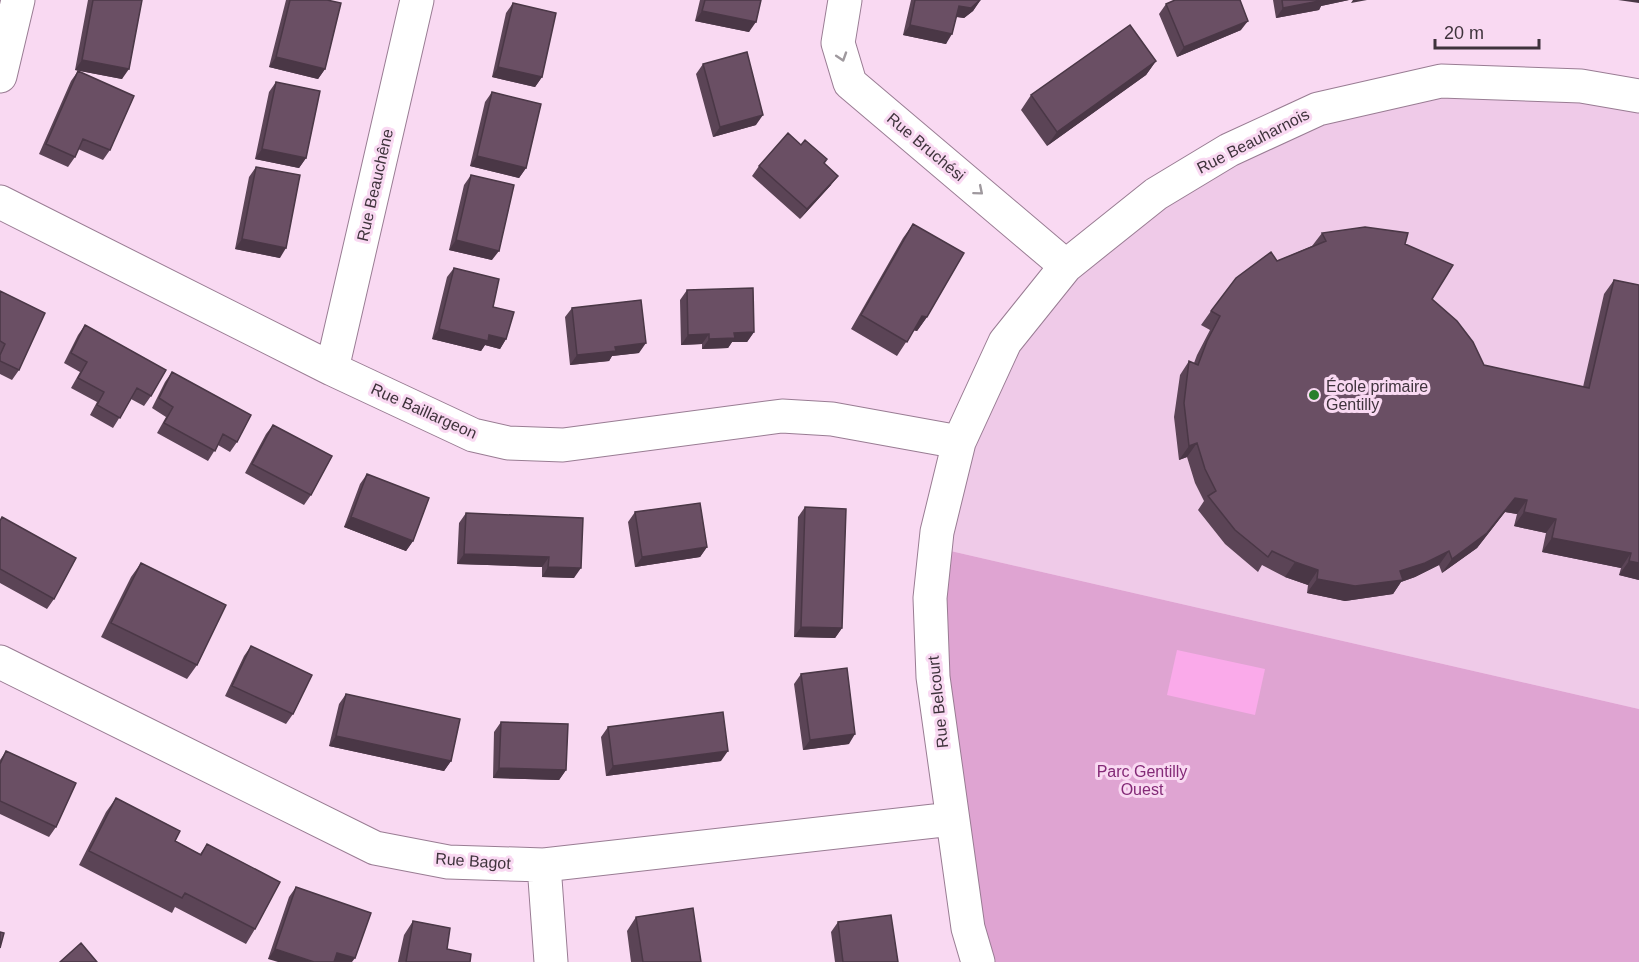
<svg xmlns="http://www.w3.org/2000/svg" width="1639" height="962" font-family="Arial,sans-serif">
  <rect width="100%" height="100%" fill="#f9d9f2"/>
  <!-- built -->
  <path fill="#efcae8" d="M1440,89L1639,105V709L942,549L967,444L1010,345L1071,273L1158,201L1318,116Z"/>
  <!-- green -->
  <path fill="#dfa4d2" d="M942,549L1639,709V962H988L954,763Z"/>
  <!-- water -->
  <path fill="#faaaea" d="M1177,650L1265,669L1255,715L1167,695Z"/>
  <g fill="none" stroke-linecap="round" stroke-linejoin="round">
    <!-- minor casing -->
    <g stroke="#997c93" stroke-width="35">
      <path id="minor" d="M845,0L838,43L850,83L1066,266
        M0,76L18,0
        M0,202L332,369L473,435L508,443L563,445L782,416L832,419L959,442
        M332,369L417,0
        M0,662L375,848L448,862L544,865L952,819
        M544,865L551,962
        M978,962L968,928L933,677L930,598L937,532L959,442L1005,342L1066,266L1156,194L1229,150L1318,109L1441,81L1581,86L1639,96"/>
    </g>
    <!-- minor -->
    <use href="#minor" stroke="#fff" stroke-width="33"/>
  </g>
  <!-- wall -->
  <path fill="#5b4456" d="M88,0H142L122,79L75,70Z
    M286,0H327L325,69L318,79L269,67Z
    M700,0H761L749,32L695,21Z
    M911,0H980L973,11L964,18L956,17L946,44L903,35Z
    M1273,0H1349L1321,6L1319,10L1276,18Z
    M513,3L542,77L535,87L492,77L506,13Z
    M1166,4L1241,30L1177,57L1159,14Z
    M1156,61L1146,75L1047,146L1021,110L1031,95Z
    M703,64L756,125L713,137L696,74Z
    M78,71L110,150L103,160L78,149L75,157L68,167L39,154L71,81Z
    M276,82L306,158L299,168L255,159L269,92Z
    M492,92L526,168L519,178L470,166L485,102Z
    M759,166L831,185L800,219L752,176Z
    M256,167L280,258L235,249L249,177Z
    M471,175L492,260L449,250L464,185Z
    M913,224L927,317L917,331L914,330L897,356L851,329L903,238Z
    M1322,233L1405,244L1432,299L1484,365L1583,387L1604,294L1614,280L1639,580L1619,575L1621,568L1542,552L1546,533L1514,526L1517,514L1505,512L1477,548L1442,573L1439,565L1415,577L1401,582L1393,594L1345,601L1307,593L1308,585L1285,577L1262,565L1258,572L1225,544L1198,510L1204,501L1195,483L1187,457L1179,460L1174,417L1180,375L1189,361L1194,363L1197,355L1210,330L1201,325L1211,311L1277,261L1312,246Z
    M454,268L493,307L506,339L500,349L485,345L481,351L432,339L447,277Z
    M687,290L754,332L747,342H732L728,348L702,349V344L681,345L680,300Z
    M0,291L19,370L12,380L0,374Z
    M572,308L639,353L612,356L609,361L570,365L565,317Z
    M85,325L151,396L144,406L131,399L113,428L90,415L97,402L71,388L80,372L64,363L78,335Z
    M172,372L237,442L230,452L218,445L208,461L157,433L166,417L152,408L165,382Z
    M273,425L311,495L304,505L245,473L266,434Z
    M367,474L413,541L406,551L344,527L360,484Z
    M805,507L842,628L835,638L794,637L798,517Z
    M635,512L707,547L700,557L635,567L628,522Z
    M466,513L583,518L574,578L542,577V567L457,564L459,523Z
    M0,520L54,599L47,609L0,583Z
    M141,563L197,665L187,679L101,637L131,577Z
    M251,646L293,714L286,724L225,696L244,656Z
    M801,674L849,744L803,750L794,684Z
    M346,694L451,761L444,771L329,746L339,704Z
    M501,722L566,770L559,780L493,778L494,732Z
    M608,727L721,761L606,776L601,737Z
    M6,751L56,827L49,837L0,814V760Z
    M116,798L175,841L200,854L207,844L255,929L246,944L175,907L172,913L79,865L106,812Z
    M296,887L352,962L268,959L289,897Z
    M636,917L701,962H631L627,931Z
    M413,921L447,949L470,962H398L404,935Z
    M838,922L898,962H835L831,932Z"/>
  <!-- shaded-wall -->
  <path fill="#4a3746" d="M1322,0H1349L1321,6L1319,10L1276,18L1283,8Z
    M1353,0H1367L1351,3Z
    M1618,0H1639V3Z
    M980,1L973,11L964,18L952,16L959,6Z
    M702,11L756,22L749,32L695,21Z
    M1248,21L1241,30L1177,57L1184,47Z
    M910,25L952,34L946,44L903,35Z
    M276,57L325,69L318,79L269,67Z
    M82,60L129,69L122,79L75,70Z
    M1156,61L1146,75L1047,146L1057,132Z
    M498,67L542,77L535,87L492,77Z
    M763,115L756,125L713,137L720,127Z
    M262,149L306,158L299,168L255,159Z
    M477,156L526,168L519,178L470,166Z
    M838,176L831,185L800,219L807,209Z
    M242,239L286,248L280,258L235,249Z
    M456,240L499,251L492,260L449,250Z
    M922,316L927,317L917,331L912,330Z
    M439,329L489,335L506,339L500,349L485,345L481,351L432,339Z
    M754,332L747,342H732L728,348L702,349L709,339L734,333Z
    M709,334L702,344L681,345L688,335Z
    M646,343L639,353L612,356L609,361L570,365L577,355L615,347Z
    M1197,443L1187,457L1179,460L1189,446Z
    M1515,498L1527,500L1517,514L1505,512L1477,548L1442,573L1452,559Z
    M1524,512L1556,519L1546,533L1514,526Z
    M351,517L413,541L406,551L344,527Z
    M1552,538L1631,553L1621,568L1542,552Z
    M707,547L700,557L635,567L642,557Z
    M1449,551L1439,565L1415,577L1401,582L1393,594L1345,601L1307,593L1317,579L1400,571Z
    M464,554L549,557L542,567L457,564Z
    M1629,561L1639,563V580L1619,575Z
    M1295,562L1318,570L1308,585L1285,577Z
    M548,567L581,568L574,578L542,577Z
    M801,627L842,628L835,638L794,637Z
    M855,734L849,744L803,750L810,740Z
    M336,736L451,761L444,771L329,746Z
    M728,751L721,761L606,776L613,766Z
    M499,768L566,770L559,780L493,778Z
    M275,949L314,962H278L268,959Z
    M337,953L355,958L352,962H331Z"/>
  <!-- building -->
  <path fill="#6a4f64" stroke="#4a3746" stroke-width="1.5" d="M93,0H142L129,69L82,60Z
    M290,0H327L341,3L325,69L276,57Z
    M705,0H761L756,22L702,11Z
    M915,0H980L971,8L959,6L952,34L910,25Z
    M1175,0H1240L1248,21L1184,47L1166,4Z
    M1282,0H1324L1283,8Z
    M513,3L556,13L542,77L498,67Z
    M1130,25L1156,61L1057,132L1031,95Z
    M747,52L763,115L720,127L703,64Z
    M78,71L134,96L110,150L83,139L75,157L46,144Z
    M276,82L320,91L306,158L262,149Z
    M492,92L541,104L526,168L477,156Z
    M788,133L801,145L805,140L827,159L824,163L838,176L807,209L759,166Z
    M256,167L300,175L286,248L242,239Z
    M471,175L514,185L499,251L456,240Z
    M913,224L964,253L927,317L922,316L907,342L861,315Z
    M1365,227L1408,233L1405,244L1453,265L1432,299L1457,321L1473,342L1484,365L1589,388L1614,280L1639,285V563L1629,561L1631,553L1552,538L1556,519L1524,512L1527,500L1515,498L1487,533L1452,559L1449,551L1425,563L1400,571L1403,580L1355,586L1317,579L1318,570L1295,562L1272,551L1268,557L1235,530L1208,496L1216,491L1205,469L1197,443L1189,446L1184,403L1189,361L1198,365L1207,341L1220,316L1211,311L1236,278L1271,252L1277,261L1326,241L1322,233Z
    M454,268L499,279L493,307L514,312L506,339L489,335L488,341L439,329Z
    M753,288L754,332L734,333L735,338L709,339V334L688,335L687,290Z
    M0,291L45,313L19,370L0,361V355L5,344L0,341Z
    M641,300L646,343L615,347L616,351L577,355L572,308Z
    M85,325L166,370L151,396L137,388L120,418L97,405L104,392L78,378L87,362L71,353Z
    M172,372L251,415L237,442L223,434L215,451L164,423L173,407L159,398Z
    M273,425L332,456L311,495L252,464Z
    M367,474L429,498L413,541L351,517Z
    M700,503L707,547L642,557L635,512Z
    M805,507L846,509L842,628L801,627Z
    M466,513L583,518L581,568L548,567L549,557L464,554Z
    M2,517L76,558L54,599L0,569V521Z
    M141,563L226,605L197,665L111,623Z
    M251,646L312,675L293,714L232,686Z
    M847,668L855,734L810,740L801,674Z
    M346,694L460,719L451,761L336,736Z
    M723,712L728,751L613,766L608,727Z
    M501,722L568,724L566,770L499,768Z
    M6,751L76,783L56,827L0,801V764Z
    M116,798L180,831L175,841L201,855L207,844L280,882L255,929L185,893L182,898L89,851Z
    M296,887L371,913L355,958L337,953L334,962H314L275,949Z
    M693,908L701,962H643L636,917Z
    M891,915L898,962H843L838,922Z
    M413,921L450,928L447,949L471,954L470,962H406Z
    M0,932L4,933L0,948Z
    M81,943L97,962H60Z"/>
  <!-- one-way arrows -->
  <defs><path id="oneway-chevron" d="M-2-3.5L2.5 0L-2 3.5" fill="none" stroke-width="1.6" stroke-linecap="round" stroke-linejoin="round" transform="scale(1.5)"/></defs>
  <g stroke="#9f999e">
    <use href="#oneway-chevron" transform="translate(842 57) rotate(72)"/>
    <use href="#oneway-chevron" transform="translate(979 191) rotate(40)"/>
  </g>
  <!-- markers -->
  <circle fill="#2a7e2b" stroke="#f9d9f2" stroke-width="2" cx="1314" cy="395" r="6"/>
  <g text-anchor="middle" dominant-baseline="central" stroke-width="6" stroke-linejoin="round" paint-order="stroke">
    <!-- street labels -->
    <g font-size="16" fill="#3f333c" stroke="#f9d9f2">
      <text transform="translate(1253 141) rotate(-27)">Rue Beauharnois</text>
      <text transform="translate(926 147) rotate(40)">Rue Bruchési</text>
      <text transform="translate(375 185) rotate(-77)">Rue Beauchêne</text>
      <text transform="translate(424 411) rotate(24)">Rue Baillargeon</text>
      <text transform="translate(938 702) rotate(-96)">Rue Belcourt</text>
      <text transform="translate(473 861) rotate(4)">Rue Bagot</text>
    </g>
    <!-- poi labels -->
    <g font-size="16" fill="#3f333c" stroke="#f9d9f2" text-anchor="start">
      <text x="1326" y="386">École primaire<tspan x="1326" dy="18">Gentilly</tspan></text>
    </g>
    <!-- park labels -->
    <g font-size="16" fill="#842a77" stroke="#f9d9f2">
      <text x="1142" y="771">Parc Gentilly<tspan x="1142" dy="18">Ouest</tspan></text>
    </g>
  </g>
  <!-- scale -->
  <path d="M1435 39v9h104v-9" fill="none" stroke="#3f333c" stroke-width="3"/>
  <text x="1444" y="39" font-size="18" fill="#3f333c" stroke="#f9d9f2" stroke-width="4.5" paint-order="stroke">20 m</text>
</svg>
